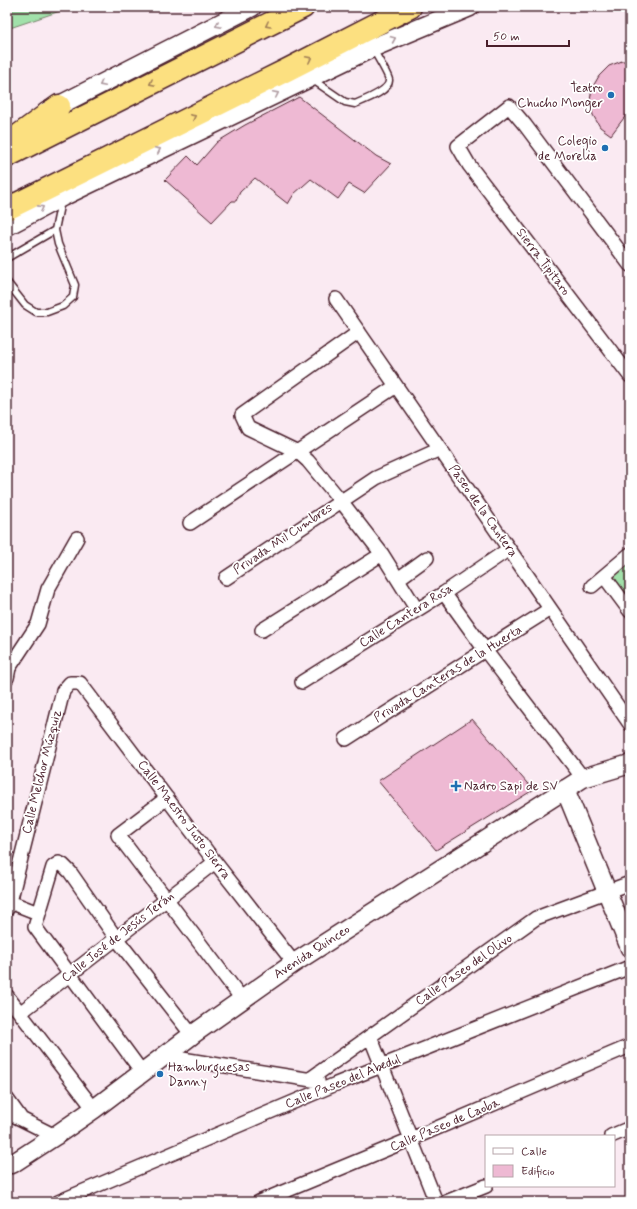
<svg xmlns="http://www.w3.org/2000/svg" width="637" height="1209" font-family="Mynerve,sans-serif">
  <rect width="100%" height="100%" fill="#faeaf2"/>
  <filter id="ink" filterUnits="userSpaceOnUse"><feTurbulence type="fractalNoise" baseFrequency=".025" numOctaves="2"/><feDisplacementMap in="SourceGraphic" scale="8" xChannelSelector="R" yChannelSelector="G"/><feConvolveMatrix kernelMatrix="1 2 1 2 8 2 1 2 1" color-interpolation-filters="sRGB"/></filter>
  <g filter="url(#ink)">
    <!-- green -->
    <path fill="#a1e1aa" stroke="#76806a" d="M7,7H72L7,29Z
      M630,563V598L613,576Z"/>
    <!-- building -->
    <path fill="#eeb9d3" stroke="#4a1f2b" d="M622,61H630V110L611,135L600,127L593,115L590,101L592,88L599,76L609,66Z
      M299,97L376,156L391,164L364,193L349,184L338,199L311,179L294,194L288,204L255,178L240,192L236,201H232L212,222L165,180L188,156L197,165L217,142L245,125Z
      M472,719L533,790L436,850L378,781Z"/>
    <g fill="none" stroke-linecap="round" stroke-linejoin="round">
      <!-- lane casing -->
      <g stroke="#4a1f2b" stroke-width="9">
        <path id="lane" d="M313,80L345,102L355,104C364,100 390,91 389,80C388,74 376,55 373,49
          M7,258L55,230
          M7,282L25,305L36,312H47L63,306L73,297L75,285L58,244L55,230L61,201"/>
      </g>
      <!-- street casing -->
      <g stroke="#4a1f2b" stroke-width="16">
        <path id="street" d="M630,265L525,125L509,106L458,146L469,165L630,376
          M336,299L630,724
          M359,332L242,415L248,428L298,452L308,461L341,501L382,554L417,610
          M190,523L396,386
          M604,576L630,611
          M226,578L376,478L440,449
          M398,579L427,558
          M592,586L630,554
          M444,593L485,650L583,778
          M262,630L382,554
          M7,678L9,668L38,624L48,589L77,538
          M302,682L444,593L509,549
          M346,739L485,650L550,609
          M167,798L118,835L242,999
          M10,902L38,913
          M7,909L10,902L63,691L70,683H80L215,862L294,963
          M7,996L94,1109
          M20,1013L215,862
          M370,1036L436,1202
          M164,1056L318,1081
          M142,1072L35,927L53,867L59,863L63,865L70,872L116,938L192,1035
          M310,1079L536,918L630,883
          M7,1099L20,1117
          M7,1112L55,1136
          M611,1136L630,1128
          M58,1202L336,1084L630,967
          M259,1202L411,1139L630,1046
          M446,1202L486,1186"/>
      </g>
      <!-- secondary casing -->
      <g stroke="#4a1f2b" stroke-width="21">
        <path id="secondary" d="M46,112L252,7
          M7,226L62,197L372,48L470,7
          M565,789L630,948
          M7,1164H12L55,1136L94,1109L192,1035L294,963L583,778L630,764"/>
      </g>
      <!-- highway casing -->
      <g stroke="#4a1f2b" stroke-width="25">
        <path id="highway" d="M7,144L59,106
          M7,156L303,7
          M7,209L289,69L410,7"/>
      </g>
      <!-- lane -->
      <use href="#lane" stroke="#fff" stroke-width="6"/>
      <!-- street -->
      <use href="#street" stroke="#fff" stroke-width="13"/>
      <!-- secondary -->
      <use href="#secondary" stroke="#fff" stroke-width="18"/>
      <!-- highway -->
      <use href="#highway" stroke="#fce080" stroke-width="22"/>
    </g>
    <!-- one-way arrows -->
    <defs><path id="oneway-chevron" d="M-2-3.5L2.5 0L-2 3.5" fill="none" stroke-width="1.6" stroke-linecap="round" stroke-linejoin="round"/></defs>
    <g stroke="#ae9aa0">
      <use href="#oneway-chevron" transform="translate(218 25) rotate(153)"/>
      <use href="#oneway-chevron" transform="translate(393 39) rotate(-23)"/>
      <use href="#oneway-chevron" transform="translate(102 84) rotate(153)"/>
      <use href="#oneway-chevron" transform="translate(276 94) rotate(-26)"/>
      <use href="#oneway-chevron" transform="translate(158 150) rotate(-26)"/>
      <use href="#oneway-chevron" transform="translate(41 208) rotate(-28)"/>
    </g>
    <g stroke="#a38056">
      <use href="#oneway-chevron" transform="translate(268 25) rotate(153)"/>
      <use href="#oneway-chevron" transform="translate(309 59) rotate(-27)"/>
      <use href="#oneway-chevron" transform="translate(152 83) rotate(153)"/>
      <use href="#oneway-chevron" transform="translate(193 117) rotate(-26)"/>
    </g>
  </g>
  <!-- markers -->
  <g fill="#1f6fb2" stroke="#fff" stroke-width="1.5">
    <circle cx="611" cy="95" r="4"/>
    <circle cx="605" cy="148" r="4"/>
    <path d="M454 780h4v4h4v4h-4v4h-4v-4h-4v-4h4z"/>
    <circle cx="160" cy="1074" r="4"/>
  </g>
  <g text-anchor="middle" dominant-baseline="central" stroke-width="3.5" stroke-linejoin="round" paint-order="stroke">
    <!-- poi labels -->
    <g font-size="13" fill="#4a1f2b" stroke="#fff" text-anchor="end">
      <text x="603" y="88">Teatro<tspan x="603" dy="15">Chucho Monger</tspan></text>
      <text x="597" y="141">Colegio<tspan x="597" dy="15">de Morelia</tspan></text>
      <text x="464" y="786" text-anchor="start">Nadro Sapi de SV</text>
      <text x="168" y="1067" text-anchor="start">Hamburguesas<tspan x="168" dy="15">Danny</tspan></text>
    </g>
    <!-- street labels -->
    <g font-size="13" fill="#4a1f2b" stroke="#fff">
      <text transform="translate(543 262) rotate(53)">Sierra Tipitaro</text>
      <text transform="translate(483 511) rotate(55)">Paseo de la Cantera</text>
      <text transform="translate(283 539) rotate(-34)">Privada Mil Cumbres</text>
      <text transform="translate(406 616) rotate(-32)">Calle Cantera Rosa</text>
      <text transform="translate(448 674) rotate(-32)">Privada Canteras de la Huerta</text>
      <text transform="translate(42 772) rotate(-76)">Calle Melchor Múzquiz</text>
      <text transform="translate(184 820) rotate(53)">Calle Maestro Justo Sierra</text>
      <text transform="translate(118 937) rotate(-38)">Calle José de Jesús Terán</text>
      <text transform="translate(312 952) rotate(-33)">Avenida Quinceo</text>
      <text transform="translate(464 970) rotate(-35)">Calle Paseo del Olivo</text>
      <text transform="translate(343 1082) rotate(-22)">Calle Paseo del Abedul</text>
      <text transform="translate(445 1125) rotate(-23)">Calle Paseo de Caoba</text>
    </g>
  </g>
  <!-- margin -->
  <rect width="637" height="1209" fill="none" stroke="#fff" stroke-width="24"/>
  <rect x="12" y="12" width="613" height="1185" fill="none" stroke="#4a1f2b" stroke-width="1.5" filter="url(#ink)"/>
  <!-- legend -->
  <rect x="485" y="1135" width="130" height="52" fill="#ffffff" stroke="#b7a5aa"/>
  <rect x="493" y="1148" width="20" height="6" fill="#ffffff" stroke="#b7a5aa"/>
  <text x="521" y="1155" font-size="12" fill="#4a1f2b">Calle</text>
  <rect x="493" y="1165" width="20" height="12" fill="#eeb9d3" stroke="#b7a5aa"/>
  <text x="521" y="1175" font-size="12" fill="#4a1f2b">Edificio</text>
  <!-- scale -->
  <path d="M487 40v6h82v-6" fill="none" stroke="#4a1f2b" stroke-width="2"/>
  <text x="493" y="40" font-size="12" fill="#4a1f2b" stroke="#ffffff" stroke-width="3" paint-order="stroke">50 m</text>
</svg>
